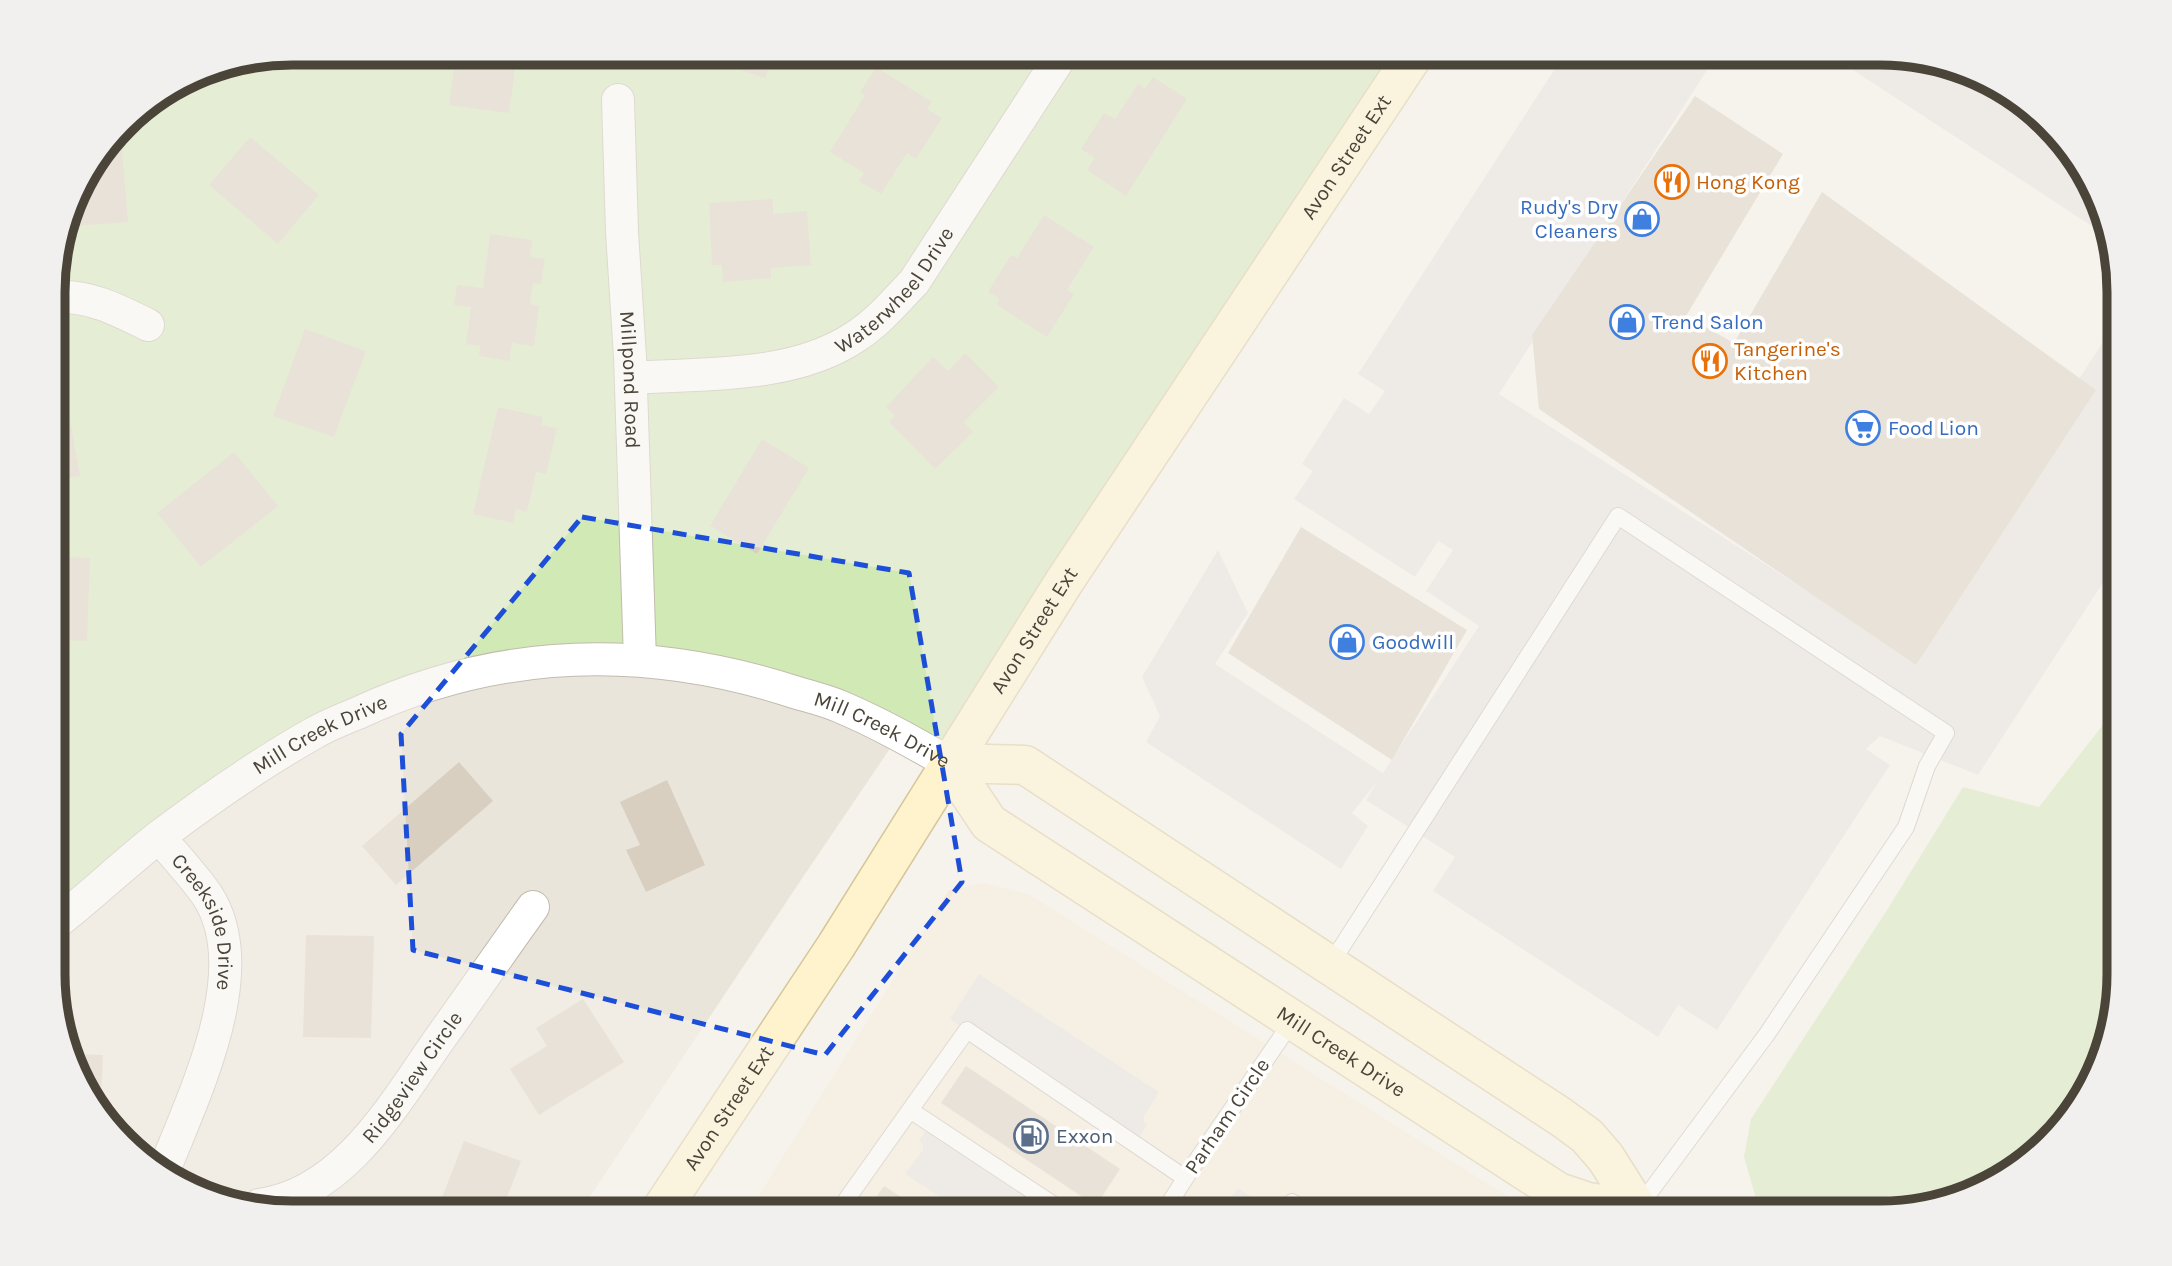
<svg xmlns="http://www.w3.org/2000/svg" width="2172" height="1266" font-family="Karla,sans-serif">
  <rect width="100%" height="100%" fill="#f6f3ec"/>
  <!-- residential -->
  <path fill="#eae5da" d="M292,53L1168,338L801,880L579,1213H292L172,1181L93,1107L55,1005V261L134,112Z"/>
  <!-- commercial -->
  <path fill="#f7ead8" d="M984,883L1030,895L1534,1213H748L949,890Z"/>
  <!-- green -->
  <path fill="#d1e9b5" d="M292,53H1415L949,763L840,706L568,659L316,732L55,924V261L77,186L134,112L201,71Z
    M2119,704V989L2087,1094L2000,1181L1895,1213H1771L1757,1202L1744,1157L1751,1119L1889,907L1963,787L2039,807Z"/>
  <!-- parking -->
  <path fill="#e5e3e0" d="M1565,53H1718L1499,394L1903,652L2119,317V558L1978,775L1880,736L1866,749L1890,765L1717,1030L1678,1005L1658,1037L1433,891L1455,857L1366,800L1377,782L1352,813L1368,826L1341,869L1146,742L1160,716L1142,677L1218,550L1248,613L1215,664L1383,773L1479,626L1426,591L1453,550L1438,541L1415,577L1294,499L1313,471L1302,464L1344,398L1369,414L1385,391L1358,374Z
    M1827,53H1880L2000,85L2087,172L2107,236Z
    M979,974L1159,1092L1144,1116V1122L1147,1125L1135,1144L950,1019Z
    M930,1123L1065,1213H965L905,1174L923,1150V1145L919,1141Z
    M1238,1188L1276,1213H1220Z"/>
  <!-- building -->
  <path fill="#d8cfc1" d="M456,53H509L508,63H516L509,113L449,105Z
    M711,53H774L765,78L708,59Z
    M876,67L932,102L927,109L942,118L916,159L907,153L881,194L859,181L864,173L830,152L865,95L860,92Z
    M1153,77L1187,99L1126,196L1087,170L1095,158L1081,149L1104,113L1115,119L1138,84L1145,89Z
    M1695,96L1783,154L1686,316L1734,343L1822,192L2096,390L1916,665L1539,409L1532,335Z
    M250,137L319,195L278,244L209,185Z
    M122,148L128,222L65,227L77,186L105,149Z
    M773,199V214L807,211L811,265L771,268V278L723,282L722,265H712L709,203Z
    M1044,215L1094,247L1067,290L1074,294L1047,337L997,305L999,298L988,292L1011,255L1017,258Z
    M490,234L532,240L530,257L545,259L541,284L533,283L530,304L539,306L534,346L512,343L509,361L479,356L480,346L466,344L471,307L454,305L457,285L483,288Z
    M305,329L366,351L334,437L273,416Z
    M965,353L999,387L964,422L973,432L935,469L889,422L895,416L886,407L933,357L948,371Z
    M498,407L543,417L541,425L557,428L546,474L536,472L527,512L516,509L513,523L473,514Z
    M69,415L80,476L55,479V417Z
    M762,439L809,468L757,554L710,526Z
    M234,452L278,506L201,567L157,513Z
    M1301,527L1467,630L1392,760L1228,653Z
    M55,557L90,558L87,641L55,640Z
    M459,762L493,801L396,885L362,846Z
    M667,780L705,865L646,892L626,850L640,845L620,802Z
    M306,935L374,936L371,1038L303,1037Z
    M583,999L624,1062L539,1115L510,1069L547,1046L536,1028Z
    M73,1054L103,1055L100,1114L93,1107Z
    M966,1066L1120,1169L1096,1206L941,1103Z
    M464,1141L521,1161L501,1213L482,1211L481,1213H436Z
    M884,1186L926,1213H865Z"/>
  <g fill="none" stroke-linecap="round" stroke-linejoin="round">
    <!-- lane casing -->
    <g stroke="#c2bbae" stroke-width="18">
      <path id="lane" d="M1330,965L1618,516L1946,733L1927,766L1906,827L1767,1034L1638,1208
        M910,1110L967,1030L1185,1178
        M837,1213L910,1110L1066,1213
        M1163,1213L1197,1160L1293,1020
        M1284,1213L1292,1202L1309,1213"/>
    </g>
    <!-- street casing -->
    <g stroke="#c2bbae" stroke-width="34">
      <g id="street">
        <path id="s1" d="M618,100L622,232L630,357L640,660"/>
        <path d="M55,297C89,295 118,310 148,325"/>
        <path id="s2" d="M631,378C703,373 792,379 855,337C878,322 895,302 914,282L1057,62L1061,53"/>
        <path id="s3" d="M159,837C175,856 193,875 207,895C257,971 192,1098 163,1173"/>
        <path id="s4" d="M55,924C91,896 124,864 160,836C209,799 261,763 314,733C328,725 343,719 358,713C498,648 644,644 791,691C807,696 825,700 841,707C879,723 914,743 949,763"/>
        <path id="s5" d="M259,1205C345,1194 395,1102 441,1037C472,994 502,950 533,907"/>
      </g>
    </g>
    <!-- secondary casing -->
    <g stroke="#d5c79b" stroke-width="41">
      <g id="secondary">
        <path id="s6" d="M949,763L989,823L1558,1192L1588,1202L1638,1209L1644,1213"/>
        <path d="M949,763L1025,765L1561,1117L1587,1136L1606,1158L1638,1209"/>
        <path id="s7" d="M659,1213L836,946L1064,582L1415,53"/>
      </g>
    </g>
    <!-- lane -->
    <use href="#lane" stroke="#fff" stroke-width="16"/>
    <!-- street -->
    <use href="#street" stroke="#fff" stroke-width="32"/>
    <!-- secondary -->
    <use href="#secondary" stroke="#fff3cd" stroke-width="38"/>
  </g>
  <!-- marked area -->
  <path d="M0 0H2172V1266H0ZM582,517L909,573L962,882L825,1055L413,950L401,734Z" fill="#f6f3ec" fill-opacity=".55" fill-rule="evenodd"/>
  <path fill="none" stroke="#1d4ed8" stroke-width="5" stroke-dasharray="14 9" stroke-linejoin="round" d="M582,517L909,573L962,882L825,1055L413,950L401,734Z"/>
  <!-- icons -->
  <defs>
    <g id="restaurant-ring" transform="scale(1.75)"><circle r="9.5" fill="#fff" stroke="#e8710a" stroke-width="1.5"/><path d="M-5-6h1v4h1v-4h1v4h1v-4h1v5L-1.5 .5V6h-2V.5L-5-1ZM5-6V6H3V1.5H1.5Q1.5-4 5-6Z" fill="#e8710a"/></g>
    <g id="shop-ring" transform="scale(1.75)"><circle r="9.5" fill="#fff" stroke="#3f7fe0" stroke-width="1.5"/><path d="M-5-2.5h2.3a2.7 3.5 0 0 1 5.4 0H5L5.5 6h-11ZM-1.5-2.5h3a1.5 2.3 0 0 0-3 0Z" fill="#3f7fe0"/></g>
    <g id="supermarket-ring" transform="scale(1.75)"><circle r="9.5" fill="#fff" stroke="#3f7fe0" stroke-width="1.5"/><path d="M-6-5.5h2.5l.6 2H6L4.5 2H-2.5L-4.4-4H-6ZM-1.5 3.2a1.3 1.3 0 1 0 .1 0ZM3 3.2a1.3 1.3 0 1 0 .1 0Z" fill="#3f7fe0"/></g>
    <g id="fuel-ring" transform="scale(1.75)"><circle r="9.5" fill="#fff" stroke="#5c6f8a" stroke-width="1.5"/><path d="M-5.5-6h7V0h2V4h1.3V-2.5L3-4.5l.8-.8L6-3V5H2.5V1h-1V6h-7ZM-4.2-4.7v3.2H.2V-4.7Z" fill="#5c6f8a"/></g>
  </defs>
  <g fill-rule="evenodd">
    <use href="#restaurant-ring" x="1672" y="182"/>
    <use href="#shop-ring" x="1642" y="219"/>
    <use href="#shop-ring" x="1627" y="322"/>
    <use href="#restaurant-ring" x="1710" y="361"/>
    <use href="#supermarket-ring" x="1863" y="428"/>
    <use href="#shop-ring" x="1347" y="642"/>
    <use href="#fuel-ring" x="1031" y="1136"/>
  </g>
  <g text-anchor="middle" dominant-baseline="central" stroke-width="7" stroke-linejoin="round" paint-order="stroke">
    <!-- street labels -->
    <g font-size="21" fill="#4a4439" stroke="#fff">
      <text stroke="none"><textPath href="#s7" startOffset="1260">Avon Street Ext</textPath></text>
      <text stroke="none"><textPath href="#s2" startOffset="292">Waterwheel Drive</textPath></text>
      <text stroke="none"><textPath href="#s1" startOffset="280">Millpond Road</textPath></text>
      <text stroke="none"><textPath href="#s7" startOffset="693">Avon Street Ext</textPath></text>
      <text stroke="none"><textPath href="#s4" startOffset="914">Mill Creek Drive</textPath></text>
      <text stroke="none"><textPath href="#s4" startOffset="327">Mill Creek Drive</textPath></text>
      <text stroke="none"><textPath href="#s3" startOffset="100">Creekside Drive</textPath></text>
      <text stroke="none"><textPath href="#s6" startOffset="492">Mill Creek Drive</textPath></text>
      <text stroke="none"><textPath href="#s5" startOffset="206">Ridgeview Circle</textPath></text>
      <text stroke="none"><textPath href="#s7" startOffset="126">Avon Street Ext</textPath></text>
      <text transform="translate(1227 1116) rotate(-56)">Parham Circle</text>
    </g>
    <!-- food labels -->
    <g font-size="21" fill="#c56008" stroke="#fff" text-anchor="start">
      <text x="1696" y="182">Hong Kong</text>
      <text x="1734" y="349">Tangerine's<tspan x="1734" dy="24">Kitchen</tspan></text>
    </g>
    <!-- shop labels -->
    <g font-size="21" fill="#366cbe" stroke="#fff" text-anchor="start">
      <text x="1618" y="207" text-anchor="end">Rudy's Dry<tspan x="1618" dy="24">Cleaners</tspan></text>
      <text x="1652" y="322">Trend Salon</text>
      <text x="1888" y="428">Food Lion</text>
      <text x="1372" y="642">Goodwill</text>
    </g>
    <!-- service labels -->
    <g font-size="21" fill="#4e5e75" stroke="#fff" text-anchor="start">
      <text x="1056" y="1136">Exxon</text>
    </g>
  </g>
  <!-- crop -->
  <path d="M0 0H2172V1266H0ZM292 65H1880A227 227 0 0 1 2107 292V974A227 227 0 0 1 1880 1201H292A227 227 0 0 1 65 974V292A227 227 0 0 1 292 65Z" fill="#f1f0ef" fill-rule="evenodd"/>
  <path fill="none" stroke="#4a4439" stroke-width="9" d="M292 65H1880A227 227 0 0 1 2107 292V974A227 227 0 0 1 1880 1201H292A227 227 0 0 1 65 974V292A227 227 0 0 1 292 65Z"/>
</svg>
